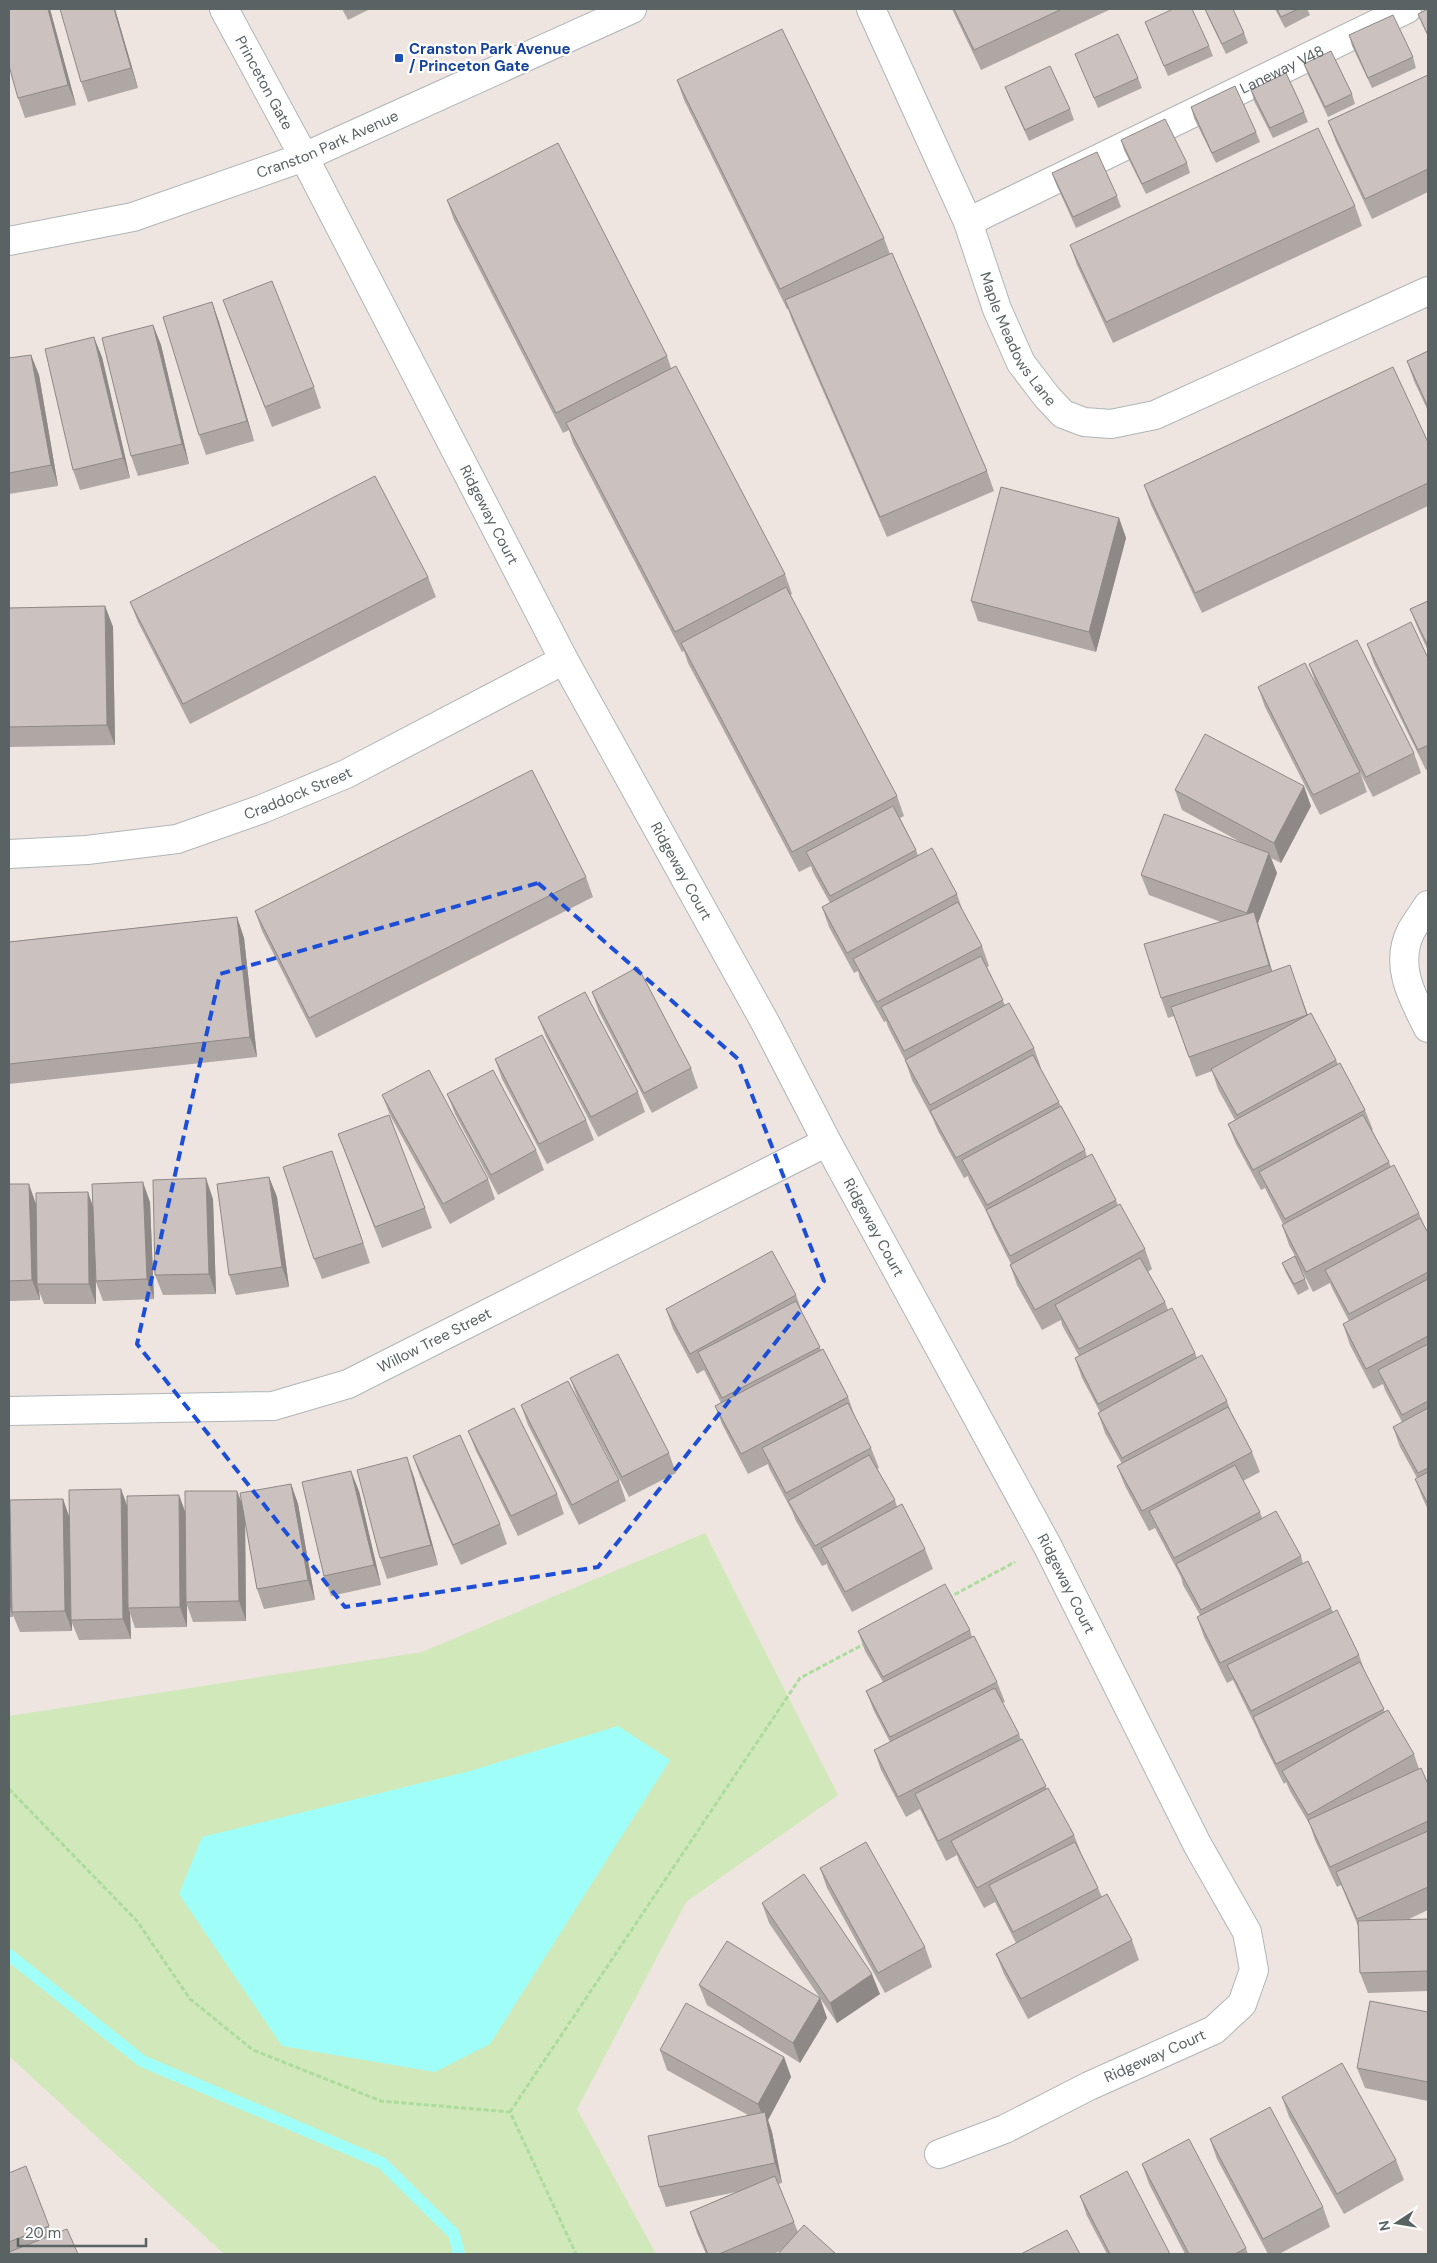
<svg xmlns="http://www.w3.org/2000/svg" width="1437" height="2263" font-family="'DM Sans',sans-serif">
  <rect width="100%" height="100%" fill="#eee4e0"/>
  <!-- green -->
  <path fill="#d1e8ba" d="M705,1533L838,1795L686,1902L577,2109L656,2254H224L9,2056V1716L422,1652Z"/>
  <!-- water -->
  <path fill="#9ffff8" d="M618,1726L670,1760L490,2044L435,2072L282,2046L179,1894L202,1837L470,1771Z"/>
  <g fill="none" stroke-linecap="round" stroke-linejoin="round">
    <!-- stream -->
    <path stroke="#9ffff8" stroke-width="12" d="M9,1955L142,2061L382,2163L454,2234L459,2254"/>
    <!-- minor casing -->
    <g stroke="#afb6b8" stroke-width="30">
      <g id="minor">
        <path id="s1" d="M224,9L304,157L564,660L766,1024L827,1142L1047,1545L1197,1844L1247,1932L1254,1970L1242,2004L1214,2030L1089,2086L1005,2129L939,2154"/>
        <path id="s2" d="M871,9L968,222L997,309L1021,363L1047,397L1063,414L1084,422L1111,424L1155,415L1428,291"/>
        <path id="s3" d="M968,222L1407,9"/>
        <path id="s4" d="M9,241L133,217L304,157L632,9"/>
        <path id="s5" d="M9,854L87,850L177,839L262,809L346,774L564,660"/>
        <path d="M1428,905C1423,913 1416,922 1411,931C1394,965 1412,997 1428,1028"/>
        <path id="s6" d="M9,1411L273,1406L348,1384L827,1142"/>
      </g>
    </g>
    <!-- path -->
    <path stroke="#abdc9c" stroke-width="3" stroke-dasharray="5 2.5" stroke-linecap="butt" d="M948,1598L1015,1562
      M9,1789L137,1921L190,1999L253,2050L381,2101L510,2112L576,2254
      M510,2112L800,1678L866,1643"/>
    <!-- minor -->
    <use href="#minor" stroke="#fff" stroke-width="28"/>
  </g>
  <!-- wall -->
  <path fill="#afa7a4" d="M9,9H50L76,105L25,118L18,98Z
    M115,9L138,88L88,102L81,82Z
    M342,9H370L348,20Z
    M952,9H1111L981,70Z
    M1205,9L1244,33L1248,43L1226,54L1209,19Z
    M1275,9H1307L1310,15L1285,28Z
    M1428,9V37L1422,24L1418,14Z
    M1145,22L1209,46L1213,56L1168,76Z
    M1349,35L1413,57L1416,68L1372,88L1352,46Z
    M1075,54L1138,78L1142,88L1098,108Z
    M1304,64L1352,94L1355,104L1328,117L1308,75Z
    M1428,75V192L1372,219L1336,142L1328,121Z
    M677,80L884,238L890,254L987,471L994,491L887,537L792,320L788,309H787L684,100Z
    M1005,87L1070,109L1074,120L1029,141L1009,97Z
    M1251,90L1304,112L1308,122L1273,138L1254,101Z
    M1191,107L1256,132L1260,142L1216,163L1194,118Z
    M1121,140L1187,163L1190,173L1146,194L1124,150Z
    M1052,173L1117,196L1121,207L1076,228L1056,184Z
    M447,200L667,356L671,368L785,574L792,594L790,595L897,796L904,816L900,818L916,850L918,855L957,894L963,912L982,946L989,966L987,967L1005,1005L1034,1048L1041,1068H1040L1085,1150L1087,1157L1116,1200L1118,1205L1145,1249L1152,1269L1148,1272L1165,1302L1168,1310L1195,1353L1197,1358L1227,1401L1231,1412L1252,1452L1260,1472L1243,1481L1260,1512L1262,1518L1301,1556L1303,1564L1331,1608L1333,1612L1359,1655L1366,1675L1385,1712L1414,1754L1419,1769L1428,1784V1910L1407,1920L1428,1919V1991L1368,1993L1360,1973L1358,1926L1341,1885L1337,1887L1315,1840L1310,1825L1290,1791L1286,1782L1284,1784L1260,1737L1257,1729L1233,1680L1227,1683L1204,1637L1197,1617L1200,1615L1183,1585L1181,1577L1155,1528L1149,1531L1125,1486L1117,1466L1122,1464L1105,1433L1098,1413L1100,1412L1082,1378L1075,1358L1079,1356L1062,1325L1061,1320L1042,1330L1017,1285L1010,1265L1011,1264L994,1230L987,1213L969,1180L968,1176L964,1178L938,1131L932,1117L912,1080L905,1060L888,1027L886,1021L884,1022L860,979L858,971L854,973L829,927L822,907L830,903L813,872L811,866L799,872L688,663L684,651L682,652L573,443L569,430L563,433L454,220Z
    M1355,206L1362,226L1113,343L1077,265L1070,245Z
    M223,300L314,387L321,408L272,427Z
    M212,302L219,322L254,441L206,455L199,435Z
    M153,325L161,345L189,464L138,476L131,456Z
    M1428,351V411L1414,381L1407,361Z
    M31,355L39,375L58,486L9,494V358Z
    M102,357L130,478L80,490L73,470Z
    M1428,442V506L1202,613L1151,505L1144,485Z
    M1119,518L1126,538L1096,652L978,621L971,601Z
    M428,577L436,597L190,724L138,622L130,602Z
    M1428,601V651L1418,629L1410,609Z
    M105,606L113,627L115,745L9,747V608Z
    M1367,644L1428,658V769L1426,770L1374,664Z
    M1309,664L1414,753L1421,773L1373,797L1360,772L1367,792L1320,815L1265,707L1258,687L1316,684Z
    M1175,790L1311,806L1281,863L1271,858L1277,873L1258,923L1272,971L1297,985L1308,1015L1336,1060L1338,1064L1365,1110L1373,1130H1372L1389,1162L1391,1167L1419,1213L1423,1223L1428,1233V1510L1423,1499L1415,1479L1417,1478L1400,1447L1393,1427L1402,1422L1385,1390L1383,1384L1373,1389L1350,1345L1343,1324L1349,1321L1333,1290L1330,1283L1313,1292L1295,1257L1305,1279L1309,1289L1298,1295L1286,1273L1282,1263L1295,1256L1289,1245L1282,1225L1283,1224L1265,1188L1261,1190L1236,1144L1228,1124L1235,1120L1218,1089L1212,1071L1196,1077L1174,1016L1168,1018L1161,998L1221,922L1149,895L1141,875L1244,844L1182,810Z
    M586,877L593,897L316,1038L262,931L255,911Z
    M237,917L244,938L257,1057L9,1084V942Z
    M592,992L691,1068L698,1088L652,1113L599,1012Z
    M538,1017L638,1092L645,1112L598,1137L546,1037Z
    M495,1059L586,1120L594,1140L547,1164L502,1079Z
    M447,1094L536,1150L544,1170L498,1195L455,1114Z
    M382,1095L488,1179L495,1199L450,1224L390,1115Z
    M338,1134L425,1208L432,1228L382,1248Z
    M339,1171L370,1263L322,1279L314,1259Z
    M269,1177L277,1197L289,1287L236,1295L229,1275Z
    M9,1184L36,1203L93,1206L150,1202L154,1299L103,1301L96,1282V1304H44L39,1291L40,1300L9,1301Z
    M213,1199L216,1294L163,1295L155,1275Z
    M796,1295L803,1315L821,1350L848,1397L855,1417L871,1448L879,1468L877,1469L895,1500L897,1507L925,1549L933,1569L852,1612L828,1568L827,1564L822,1566L796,1521L792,1511L769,1468L768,1464L748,1474L723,1426L715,1406L721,1403L704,1370L697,1374L673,1329L666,1309Z
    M570,1378L669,1453L676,1473L629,1497L578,1399Z
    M521,1405L619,1480L626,1501L579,1525L528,1425Z
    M468,1431L557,1494L564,1514L518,1536L476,1451Z
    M413,1456L500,1524L507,1544L461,1565L420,1476Z
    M414,1477L438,1565L387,1579L380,1558Z
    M291,1484L298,1504L315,1600L264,1609L257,1589L245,1520L246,1621L193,1622L187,1605V1627L135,1628L130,1613L131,1639L79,1640L72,1623V1631L20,1632L13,1615V1617H9V1508L10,1512L63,1499L69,1517L121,1489L127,1505L179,1495L185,1511L242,1503Z
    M359,1491L381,1585L331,1596L324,1576Z
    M970,1630L972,1637L997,1682L1005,1702L1002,1703L1019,1734L1021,1740L1047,1789L1074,1835L1081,1853L1098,1888L1102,1897L1132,1940L1139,1960L1028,2019L1004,1974L996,1954L1016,1943L995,1902L984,1908L959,1861L957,1855L946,1861L920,1809L906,1817L881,1770L874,1750L890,1742L874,1711L866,1691L883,1682L865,1651L858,1631Z
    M820,1868L925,1947L932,1967L885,1993L827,1888Z
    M762,1903L880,1994L837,2023L820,1998L827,2018L800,2063L707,2005L699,1985L820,1998L769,1923Z
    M1428,2012V2101L1365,2088L1357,2068Z
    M660,2050L784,2057L791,2077L768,2120L772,2132L782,2183L778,2184L798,2232L781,2251L773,2254H706L697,2233L690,2212L736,2192L666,2207L659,2187L748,2115L667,2070Z
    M1282,2097L1396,2160L1404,2180L1344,2214L1289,2117Z
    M1210,2139L1323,2207L1330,2227L1279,2254H1268L1217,2159Z
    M1142,2164L1246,2248L1248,2254H1185L1149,2184Z
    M26,2166L52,2235L9,2254V2173Z
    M1080,2196L1170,2254H1107L1087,2216Z"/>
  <!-- shaded-wall -->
  <path fill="#8e8886" d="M48,9H50L76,105L68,85Z
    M114,9H115L138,88L131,68Z
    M212,302L219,322L254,441L247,421Z
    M153,325L161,345L189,464L182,444Z
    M94,337L102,357L130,478L123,458Z
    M31,355L39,375L58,486L51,465Z
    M1119,518L1126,538L1096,652L1089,632Z
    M105,606L113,627L115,745L107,725Z
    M1304,786L1311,806L1281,863L1274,843Z
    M1269,853L1277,873L1258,923L1276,985L1269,965L1254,933L1247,913Z
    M237,917L244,938L257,1057L250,1037Z
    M332,1151L339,1171L370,1263L363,1243Z
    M269,1177L277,1197L289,1287L282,1267Z
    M206,1178L213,1199L216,1294L209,1274Z
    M143,1182L150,1202L154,1299L147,1279Z
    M29,1184L36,1204L37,1284L39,1291L40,1300L32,1280Z
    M88,1192L95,1212L96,1304L89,1284Z
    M407,1457L414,1477L438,1565L431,1545Z
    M351,1471L359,1491L381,1585L374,1565Z
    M291,1484L298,1504L315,1600L308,1580Z
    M121,1489L128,1509V1608L130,1613L131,1639L123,1619Z
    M237,1491L245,1511L246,1621L239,1601Z
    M179,1495L186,1515V1602L187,1605V1627L180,1607Z
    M63,1499L70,1519L71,1620L72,1623V1631L65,1611Z
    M9,1508L13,1520L12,1612L13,1617L9,1604Z
    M872,1974L880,1994L837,2023L830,2003Z
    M820,1998L827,2018L800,2063L793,2043Z
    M784,2057L791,2077L768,2120L772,2132L782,2183L775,2163L765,2124L758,2104Z"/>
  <!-- building -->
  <path fill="#cbc2bf" stroke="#8e8886" d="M9,9H48L68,85L18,98L9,66Z
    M60,9H114L131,68L81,82Z
    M954,9H1062L974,50Z
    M1173,9H1192L1209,46L1164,66L1145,22Z
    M1205,9H1233L1244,33L1222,44Z
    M1277,9H1298L1281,17Z
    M1428,9V35L1418,14Z
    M1393,15L1413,57L1368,78L1349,35Z
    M782,29L884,238L780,289L677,80Z
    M1118,34L1138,78L1094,98L1075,54Z
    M1331,51L1352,94L1325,107L1304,64Z
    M1050,66L1070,109L1025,130L1005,87Z
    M1286,73L1304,112L1270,128L1251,90Z
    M1428,75V169L1365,199L1328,121Z
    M1235,86L1256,132L1212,153L1191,107Z
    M1165,119L1187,163L1142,184L1121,140Z
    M1318,128L1355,206L1106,322L1070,245Z
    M558,143L667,356L556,413L447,200Z
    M1097,152L1117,196L1073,217L1052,173Z
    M892,253L987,471L880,517L785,300Z
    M272,281L314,387L265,407L223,300Z
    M212,302L247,421L199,435L163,317Z
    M153,325L182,444L131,456L102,338Z
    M94,337L123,458L73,470L45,349Z
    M1428,351V407L1407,361Z
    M31,355L51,465L9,473V358Z
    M676,366L785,574L675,632L566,423Z
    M1393,367L1428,442V483L1195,593L1144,485Z
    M375,476L428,577L183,704L130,602Z
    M1001,487L1119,518L1089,632L971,601Z
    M786,587L897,796L792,852L681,643Z
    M1428,601V646L1410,609Z
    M105,606L107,725L9,727V608Z
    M1411,622L1428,658V745L1418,750L1367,644Z
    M1357,640L1414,753L1366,777L1309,664Z
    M1305,663L1360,772L1313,795L1258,687Z
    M1205,734L1304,786L1274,843L1175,790Z
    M532,770L586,877L309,1018L255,911Z
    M893,806L916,850L830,896L806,852Z
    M1164,814L1269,853L1247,913L1141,875Z
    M932,848L957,894L847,953L822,907Z
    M958,902L982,946L877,1002L853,959Z
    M1254,912L1269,965L1161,998L1144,944Z
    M237,917L250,1037L9,1064V942Z
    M981,956L1003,1000L904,1051L881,1007Z
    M1290,965L1307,1015L1189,1057L1171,1007Z
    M638,967L691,1068L644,1093L592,992Z
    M585,992L638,1092L591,1117L538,1017Z
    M1009,1003L1034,1048L930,1105L905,1060Z
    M1311,1013L1336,1060L1237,1115L1211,1069Z
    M542,1035L586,1120L539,1144L495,1059Z
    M1033,1055L1059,1102L956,1158L930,1111Z
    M1340,1063L1365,1110L1253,1170L1228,1124Z
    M429,1070L488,1179L443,1204L382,1095Z
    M493,1070L536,1150L491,1175L447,1094Z
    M1061,1106L1085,1150L987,1205L962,1160Z
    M389,1115L425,1208L375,1227L338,1134Z
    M1363,1115L1389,1162L1285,1219L1259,1172Z
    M332,1151L363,1243L314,1259L283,1167Z
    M1092,1154L1116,1200L1010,1256L986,1210Z
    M1394,1165L1419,1213L1306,1272L1282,1225Z
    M269,1177L282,1267L229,1275L217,1184Z
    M206,1178L209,1274L155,1275L153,1180Z
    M143,1182L147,1279L96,1281L92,1184Z
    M9,1184H29L32,1280L9,1281Z
    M88,1192L89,1284H37L36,1193Z
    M1120,1204L1145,1249L1035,1310L1010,1265Z
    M1420,1218L1428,1233V1272L1349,1314L1325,1270Z
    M772,1251L796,1295L690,1354L666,1309Z
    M1295,1256L1305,1279L1294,1284L1282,1263Z
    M1140,1258L1165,1302L1079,1349L1055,1305Z
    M1428,1279V1336L1366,1369L1343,1324Z
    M796,1301L820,1347L722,1398L698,1352Z
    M1172,1308L1195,1353L1098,1404L1075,1358Z
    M1428,1344V1401L1402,1415L1378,1370Z
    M823,1349L848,1397L741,1454L715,1406Z
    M618,1354L669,1453L622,1477L570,1378Z
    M1202,1355L1227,1401L1122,1458L1098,1413Z
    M568,1381L619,1480L572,1505L521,1405Z
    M848,1403L871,1448L786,1493L762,1448Z
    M1228,1407L1252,1452L1142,1511L1117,1466Z
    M514,1408L557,1494L511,1516L468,1431Z
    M1428,1408V1468L1418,1473L1393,1427Z
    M460,1435L500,1524L453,1545L413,1456Z
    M869,1455L895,1500L815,1546L788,1501Z
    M407,1457L431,1545L380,1558L357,1470Z
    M1235,1465L1260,1512L1174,1558L1149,1511Z
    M351,1471L374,1565L324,1576L302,1482Z
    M1428,1472V1504L1415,1479Z
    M291,1484L308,1580L257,1589L240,1493Z
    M121,1489L123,1619L71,1620L69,1490Z
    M185,1491H237L239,1601L186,1602Z
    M179,1495L180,1607L128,1608L127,1496Z
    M63,1499L65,1611L12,1612L10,1500Z
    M902,1504L925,1549L845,1592L821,1548Z
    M1276,1511L1301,1556L1201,1610L1176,1564Z
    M1308,1561L1331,1608L1220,1663L1197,1617Z
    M945,1584L970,1630L883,1677L858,1631Z
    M1337,1610L1359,1655L1251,1711L1227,1665Z
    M974,1636L997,1682L890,1737L866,1691Z
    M1360,1662L1384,1709L1276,1764L1253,1717Z
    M995,1688L1019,1734L898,1797L874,1750Z
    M1388,1710L1414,1754L1308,1815L1282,1771Z
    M1022,1739L1046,1786L938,1841L915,1794Z
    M1421,1768L1428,1784V1821L1330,1867L1308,1820Z
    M1048,1788L1074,1835L977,1888L951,1841Z
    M1428,1831V1887L1357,1919L1336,1872Z
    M866,1842L925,1947L878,1973L820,1868Z
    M1075,1842L1098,1888L1013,1932L989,1885Z
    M804,1874L872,1974L830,2003L762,1903Z
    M1107,1894L1132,1940L1021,1999L996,1954Z
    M1428,1919V1971L1360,1973L1358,1921Z
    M727,1941L820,1998L793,2043L699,1985Z
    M1370,2001L1428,2012V2082L1357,2068Z
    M686,2003L784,2057L758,2104L660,2050Z
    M1342,2063L1396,2160L1337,2194L1282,2097Z
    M1270,2107L1323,2207L1263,2239L1210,2139Z
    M765,2112L775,2163L659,2187L648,2136Z
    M1189,2139L1246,2248L1235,2254H1189L1142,2164Z
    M26,2166L49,2226L9,2242V2173Z
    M1127,2171L1170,2254H1110L1080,2196Z
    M775,2176L794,2222L719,2254H708L690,2212Z
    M804,2225L836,2254H778Z
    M67,2229L78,2254H9V2252Z
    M1067,2230L1080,2254H1021Z"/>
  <!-- marked area -->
  <path fill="none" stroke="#1d4ed8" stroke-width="4" stroke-dasharray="10 6" stroke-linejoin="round" d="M538,883L738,1059L824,1281L598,1567L345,1607L137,1344L220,974Z"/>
  <!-- markers -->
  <rect fill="#1a4fb4" stroke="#fff" stroke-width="2" x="394" y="53" width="10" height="10" rx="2.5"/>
  <g text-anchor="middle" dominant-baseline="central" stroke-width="4.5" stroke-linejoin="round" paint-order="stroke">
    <!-- transit labels -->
    <g font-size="15" font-weight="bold" fill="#164399" stroke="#fff" text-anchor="start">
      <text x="409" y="49">Cranston Park Avenue<tspan x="409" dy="17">/ Princeton Gate</tspan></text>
    </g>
    <!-- street labels -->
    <g font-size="15" fill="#596363" stroke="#fff">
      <text stroke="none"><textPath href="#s3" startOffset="349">Laneway V48</textPath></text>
      <text stroke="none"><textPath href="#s1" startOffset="84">Princeton Gate</textPath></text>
      <text stroke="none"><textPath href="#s4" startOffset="334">Cranston Park Avenue</textPath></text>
      <text stroke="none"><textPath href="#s2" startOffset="362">Maple Meadows Lane</textPath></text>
      <text stroke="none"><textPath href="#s1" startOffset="571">Ridgeway Court</textPath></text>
      <text stroke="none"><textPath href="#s5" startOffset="298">Craddock Street</textPath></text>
      <text stroke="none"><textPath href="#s1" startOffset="976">Ridgeway Court</textPath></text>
      <text stroke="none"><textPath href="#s1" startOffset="1381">Ridgeway Court</textPath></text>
      <text stroke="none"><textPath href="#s6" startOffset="439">Willow Tree Street</textPath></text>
      <text stroke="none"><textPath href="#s1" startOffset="1786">Ridgeway Court</textPath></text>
      <text transform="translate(1155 2056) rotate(-24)">Ridgeway Court</text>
    </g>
  </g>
  <!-- border -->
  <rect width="1437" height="2263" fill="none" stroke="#596363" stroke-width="20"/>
  <!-- north arrow -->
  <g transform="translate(1397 2223) rotate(258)" stroke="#ffffff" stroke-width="4" paint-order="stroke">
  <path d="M0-4L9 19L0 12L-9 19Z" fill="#596363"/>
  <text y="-8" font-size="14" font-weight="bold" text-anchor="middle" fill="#596363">N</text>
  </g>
  <!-- scale -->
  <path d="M18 2238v8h128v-8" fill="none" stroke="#596363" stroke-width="2.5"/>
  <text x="25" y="2238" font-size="15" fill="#596363" stroke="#ffffff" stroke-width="4" paint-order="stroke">20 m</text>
</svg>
